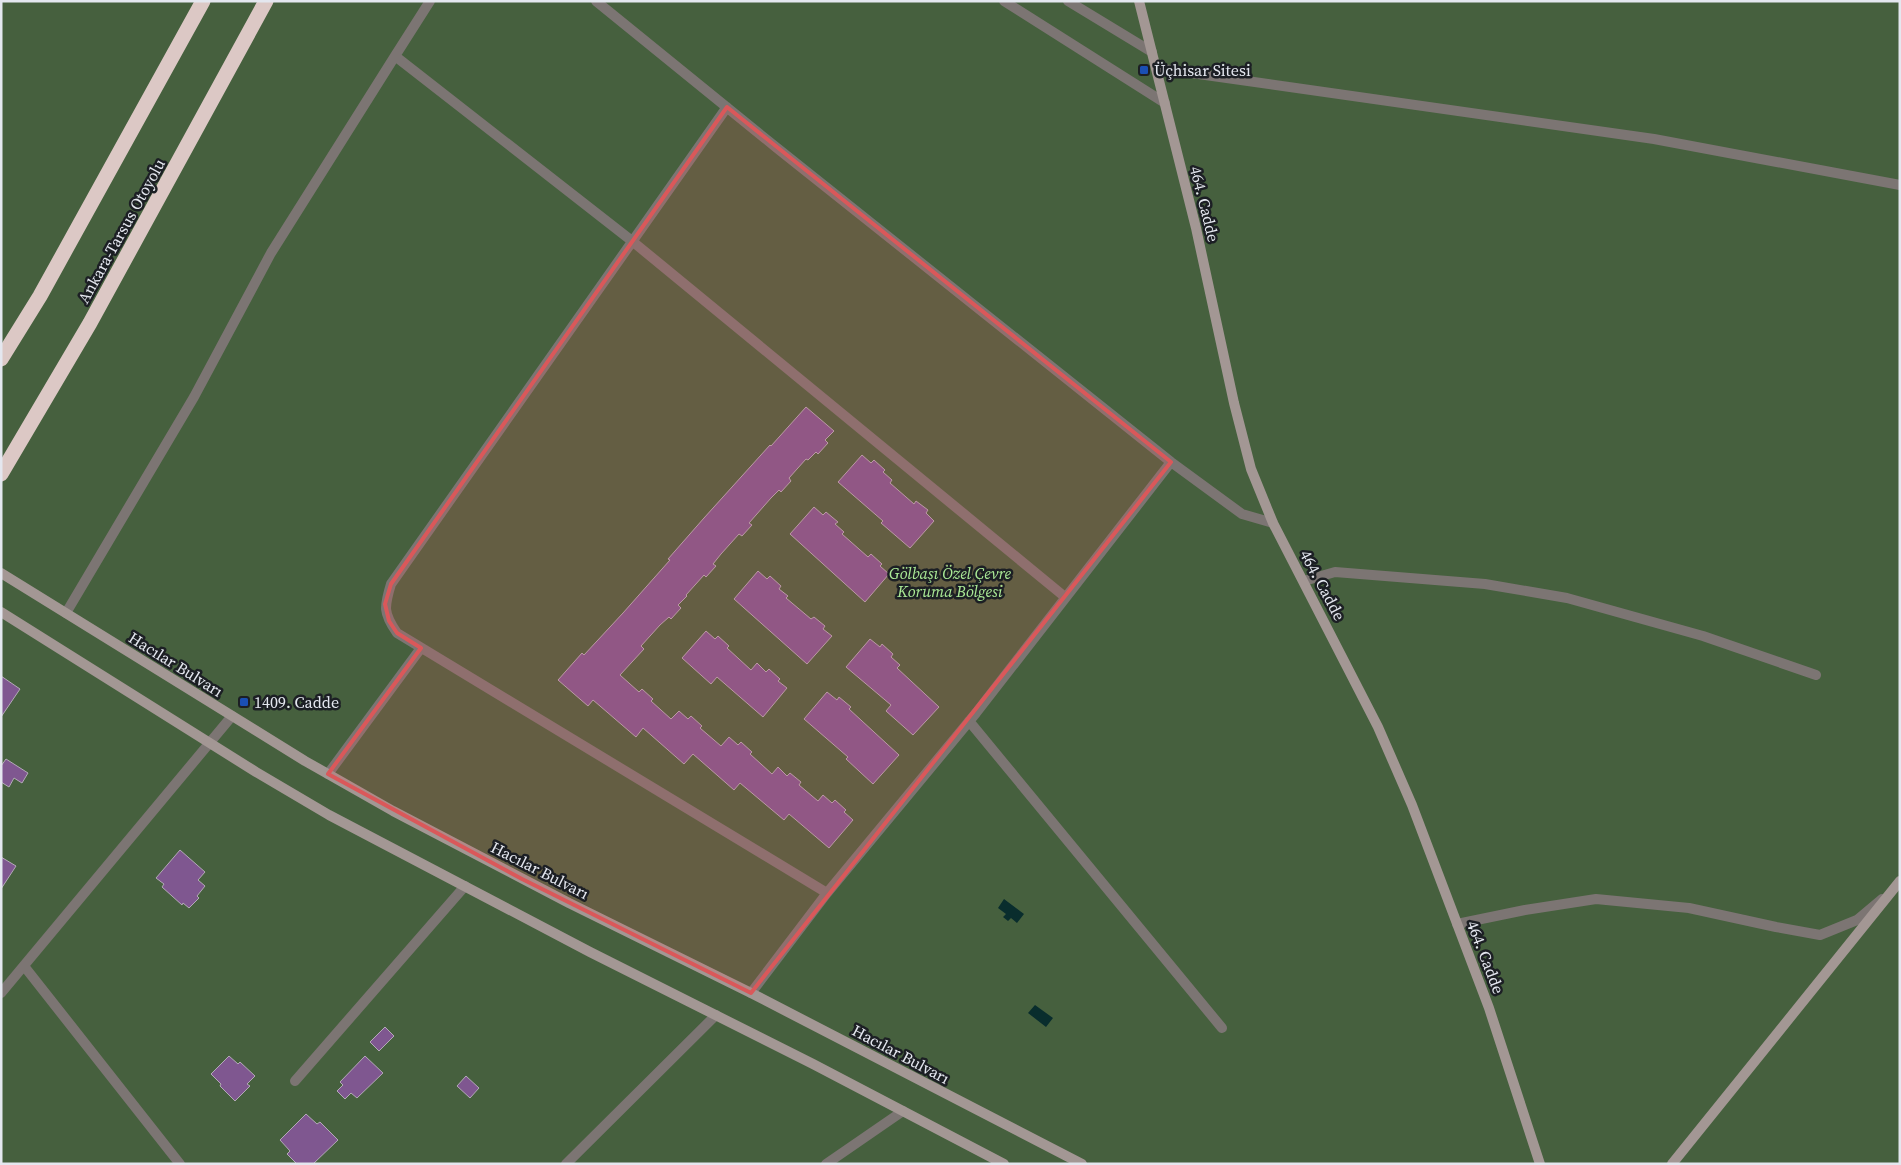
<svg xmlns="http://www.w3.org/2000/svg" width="1901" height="1165" font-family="'Source Serif 4',serif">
  <rect width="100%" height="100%" fill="#323743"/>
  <!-- green -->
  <path fill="#46603e" d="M1,1H1900V1164H1Z"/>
  <!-- water -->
  <path fill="#092d2d" d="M1004,899L1024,914L1017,923L1011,918L1008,921L1003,917L1006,914L998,908Z
    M1035,1005L1053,1018L1046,1027L1028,1013Z"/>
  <!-- building -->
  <path fill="#7f5790" stroke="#b3a9b7" d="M806,407L834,431L825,440L828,443L818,454L816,452L808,460L806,459L789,478L791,481L781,492L779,490L771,498L749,523L752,525L742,536L739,534L721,554L713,564L716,566L706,577L704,575L686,595L687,596L678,605L681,608L671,619L669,617L660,625L641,646L644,649L620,675L639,692L642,689L653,699L651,701L671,719L679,711L688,719L691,716L702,726L700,728L721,746L729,737L738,745L741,742L752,752L750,754L772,774L778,767L787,776L790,773L801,782L799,785L818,801L823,795L832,803L835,800L846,810L844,812L853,820L829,848L789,814L784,820L740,783L734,790L693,754L684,764L643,728L636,737L593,700L588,706L558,680L582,653L584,655L623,613L670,560L668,559L704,518L770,445L771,446Z
    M862,455L871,463L874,460L885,470L883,472L892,480L890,483L914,504L916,501L928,510L926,513L934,521L910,548L881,523L883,521L838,482Z
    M814,507L823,515L826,512L838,522L835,524L844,532L842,534L868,557L871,554L882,564L880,566L889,574L865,602L790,534Z
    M758,571L767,579L770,576L781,586L779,589L788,596L786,598L811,619L814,617L825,626L823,629L832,636L807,664L734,599Z
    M706,631L715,639L718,636L729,646L727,648L751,670L757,663L766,672L769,669L780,679L778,681L787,688L763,717L717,677L711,684L682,658Z
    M870,639L880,647L882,644L893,654L891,657L900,665L897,668L939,707L913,735L886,711L891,705L846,667Z
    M1,676L20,689L1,717Z
    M827,692L837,700L839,697L851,707L849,709L899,755L873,784L846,759L848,757L804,719Z
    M6,759L28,773L22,783L14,778L9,787L1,782V766Z
    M180,850L205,872L198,880L205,886L197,896L199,898L189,908L183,903L182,905L162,887L164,884L156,878Z
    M1,857L16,866L1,889Z
    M385,1027L394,1036L379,1051L370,1042Z
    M229,1056L238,1064L240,1062L255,1076L247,1084L250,1086L235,1101L220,1086L221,1084L211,1074Z
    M365,1056L383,1073L357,1098L351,1093L345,1099L337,1091L343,1085L340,1082Z
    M466,1076L479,1088L470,1098L457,1086Z
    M306,1114L317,1124L320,1122L338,1140L313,1164H297L287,1154L290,1151L280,1140Z"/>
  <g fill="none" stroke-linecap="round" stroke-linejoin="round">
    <!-- street -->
    <path stroke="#7c7573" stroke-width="10" d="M430,1L395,56L632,241L1065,597
      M596,1L777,148L1171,462L1242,514L1273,523
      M1004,1L1165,103
      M1068,1L1152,52
      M1156,68L1654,139L1900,185
      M727,107L391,584C384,607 383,613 397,633L827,893
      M1304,581L1335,572L1485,584L1567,598L1703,636L1816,675
      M66,613L194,397L271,253L395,56
      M969,721L1222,1028
      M328,774L421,648
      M1457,924L1525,910L1596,899L1689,908L1776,927L1820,935L1857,920L1882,899
      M24,966L180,1164
      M1,993L232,716
      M751,993L827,893L976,713L1171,462
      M295,1081L465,886
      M566,1164L716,1015
      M826,1164L903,1111"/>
    <!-- secondary -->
    <path stroke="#a39794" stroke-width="10" d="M1139,1L1196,228L1234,403L1251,469L1273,523L1378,727L1412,805L1489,1008L1540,1164
      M1,573L305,761L393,811L569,903L751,993L1082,1164
      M1,612L256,772L329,815L590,952L813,1064L1004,1164
      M1672,1164L1900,881"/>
    <!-- highway -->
    <path stroke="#dcc8c5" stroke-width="15" d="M1,359L40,296L203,1
      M1,474L90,323L266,1"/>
  </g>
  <!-- marked area -->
  <path fill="#da585a" fill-opacity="0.2" stroke="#da585a" stroke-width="4" stroke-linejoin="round" d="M727,107L1171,462L751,993L522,879L328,774L421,648L397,633L389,621L385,604L391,584Z"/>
  <!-- markers -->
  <g fill="#1a4fb4" stroke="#1c1f24" stroke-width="2">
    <rect x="1139" y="65" width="10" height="10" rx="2.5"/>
    <rect x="239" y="697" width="10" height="10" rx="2.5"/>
  </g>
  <g text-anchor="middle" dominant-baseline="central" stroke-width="5" stroke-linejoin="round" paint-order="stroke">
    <!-- poi labels -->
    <g font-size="16" fill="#e4e7ef" stroke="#1c1f24" text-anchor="start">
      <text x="1154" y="70">Üçhisar Sitesi</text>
      <text x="254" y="702">1409. Cadde</text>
    </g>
    <!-- street labels -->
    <g font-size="16" fill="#e4e7ef" stroke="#1c1f24">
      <text transform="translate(1205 204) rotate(76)">464. Cadde</text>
      <text transform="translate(121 231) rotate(-61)">Ankara-Tarsus Otoyolu</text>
      <text transform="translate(1323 585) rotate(62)">464. Cadde</text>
      <text transform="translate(176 664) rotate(32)">Hacılar Bulvarı</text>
      <text transform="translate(540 870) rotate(27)">Hacılar Bulvarı</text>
      <text transform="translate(1486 957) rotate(69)">464. Cadde</text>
      <text transform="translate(901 1054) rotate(28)">Hacılar Bulvarı</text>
    </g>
    <!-- park labels -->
    <g font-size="16" font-style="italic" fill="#abea96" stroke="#1c1f24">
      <text x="950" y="573">Gölbaşı Özel Çevre<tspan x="950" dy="18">Koruma Bölgesi</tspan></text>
    </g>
  </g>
  <!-- border -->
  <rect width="1901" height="1165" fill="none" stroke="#e4e7ef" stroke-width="5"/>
</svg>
